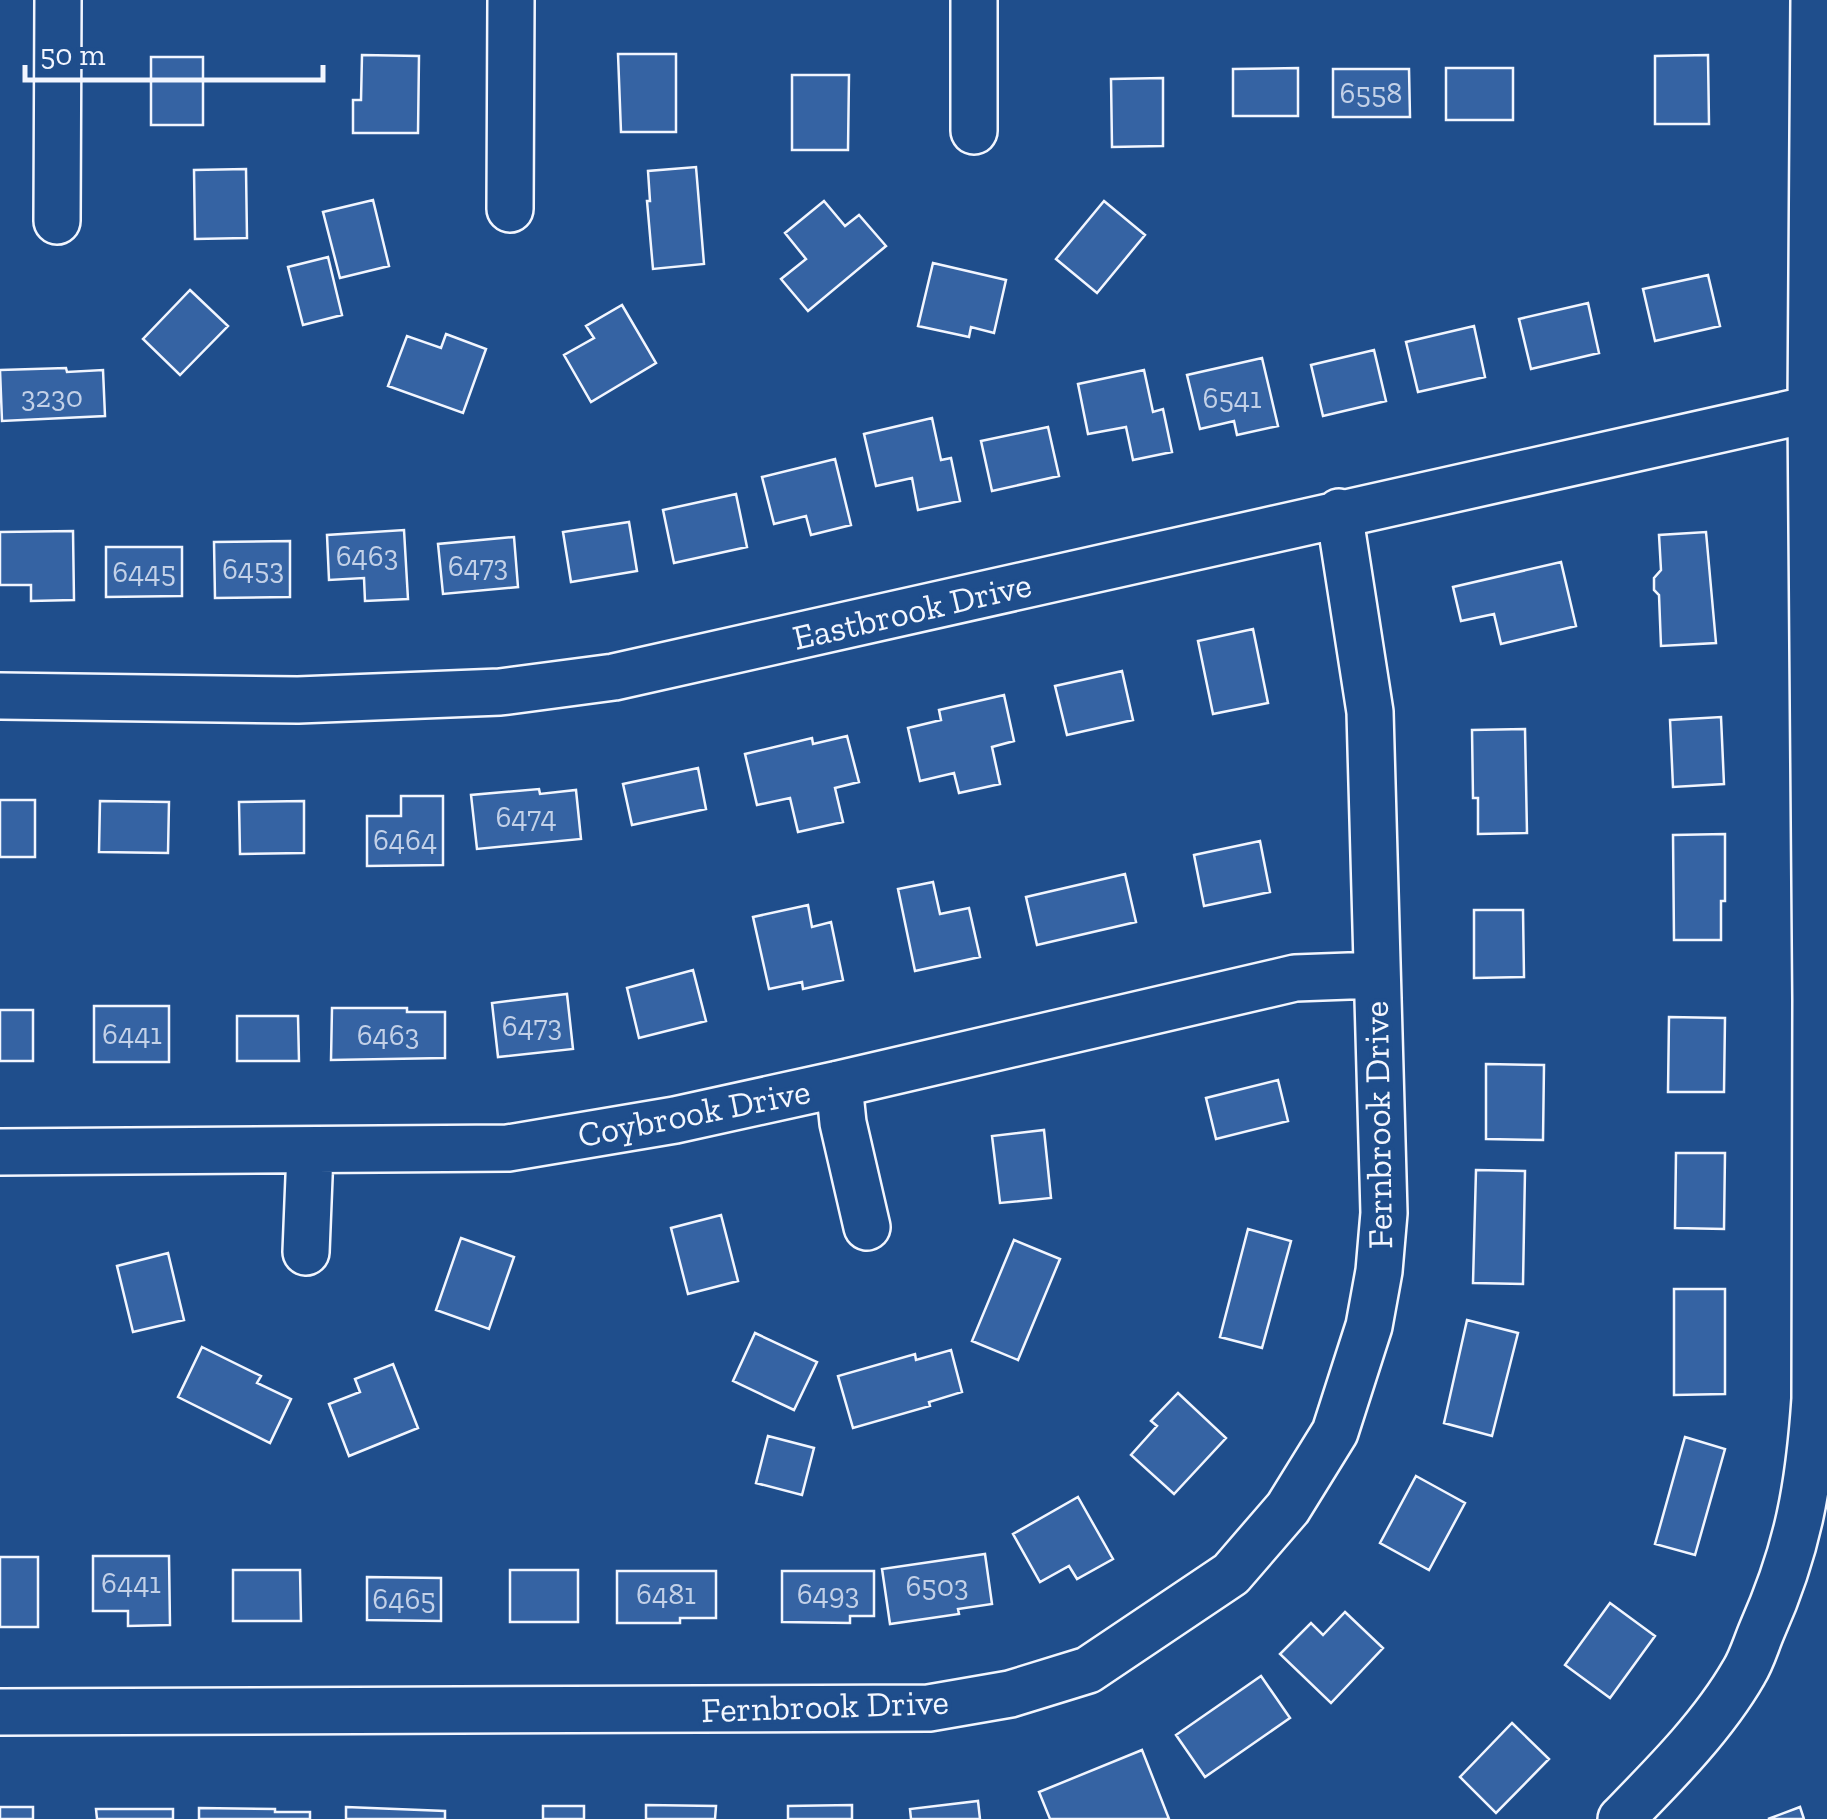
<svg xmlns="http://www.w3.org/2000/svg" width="1827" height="1819" font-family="'Zilla Slab',serif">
  <rect width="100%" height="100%" fill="#1f4e8c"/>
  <!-- building -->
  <path fill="#3563a3" stroke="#f2f6ff" stroke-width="2.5" d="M618,54H676V132H621Z
    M362,55L419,56L418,133H353V100H361Z
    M1708,55L1709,124H1655V56Z
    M151,57H203V125H151Z
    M1298,68V116H1233V69Z
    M1446,68H1513V120H1446Z
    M1333,69H1409L1410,117H1333Z
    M792,75H849L848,150H792Z
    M1163,78V146L1112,147L1111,79Z
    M696,167L704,264L653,269L647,201H650L648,171Z
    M246,169L247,238L195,239L194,170Z
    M373,200L389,266L340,278L323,212Z
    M824,201L845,226L859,215L886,246L808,311L781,279L806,259L785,233Z
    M1104,201L1145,235L1097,293L1056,259Z
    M328,257L342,315L303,325L288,267Z
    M933,263L1006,280L994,333L971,327L969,337L918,326Z
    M1708,275L1720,326L1655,341L1643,289Z
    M190,290L228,326L180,375L143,339Z
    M1588,303L1599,353L1531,369L1519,319Z
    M622,305L656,363L591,402L564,355L594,338L586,326Z
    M1474,326L1485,377L1418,392L1406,342Z
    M446,334L486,349L463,413L388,386L407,336L441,348Z
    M1374,350L1386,401L1323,416L1311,365Z
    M1262,358L1278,426L1237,435L1234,421L1200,429L1187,375Z
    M66,368L67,372L103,370L105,416L2,421L0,370Z
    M1144,370L1153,412L1163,409L1172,452L1133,460L1126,427L1088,434L1078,384Z
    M932,418L941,460L951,458L960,501L918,510L912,478L876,486L864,434Z
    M1048,427L1059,476L992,491L981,441Z
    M835,459L851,525L811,535L806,516L774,524L762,477Z
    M736,494L747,547L674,563L663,510Z
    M629,522L637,571L571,582L563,532Z
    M404,530L408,599L365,601L364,578L329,580L327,535Z
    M73,531L74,600L31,601V585H0V532Z
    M1706,532L1716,643L1661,646L1659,595L1654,590V578L1661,570L1659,535Z
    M514,537L518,587L443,594L438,544Z
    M290,541V597L215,598L214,542Z
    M106,547H182V596L106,597Z
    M1561,562L1576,626L1501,644L1494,614L1461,621L1453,587Z
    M1253,629L1268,703L1213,714L1198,641Z
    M1122,671L1133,720L1067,735L1055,686Z
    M1004,695L1014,741L992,747L1000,784L959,793L954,773L920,781L908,728L941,720L939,710Z
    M1721,717L1724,784L1673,787L1670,720Z
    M1525,729L1527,833L1478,834V798H1473L1472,730Z
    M847,736L859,782L835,788L843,822L798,832L790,798L757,805L745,754L812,738L813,744Z
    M698,768L706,809L632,825L623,784Z
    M539,789L540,794L576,790L581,839L477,849L471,795Z
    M401,796H443V865L367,866V816H401Z
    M0,800H35V857H0Z
    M100,801L169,802L168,853L99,852Z
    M304,801V853L240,854L239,802Z
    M1725,834V901H1721V940H1674L1673,835Z
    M1260,841L1270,892L1204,906L1194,855Z
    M1125,874L1136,922L1037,945L1026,897Z
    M933,882L940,914L969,908L980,957L915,971L898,889Z
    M808,905L812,927L831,922L843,980L803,989L802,982L769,989L753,917Z
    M1474,910H1523L1524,977L1474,978Z
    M693,970L706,1021L639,1038L627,988Z
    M567,994L573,1049L498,1057L492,1003Z
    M94,1006H169V1062H94Z
    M332,1008H407V1012H445V1058L331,1060Z
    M0,1010H33V1061H0Z
    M237,1016H298L299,1061H237Z
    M1669,1017L1725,1018L1724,1092H1668Z
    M1486,1064L1544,1065L1543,1140L1486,1139Z
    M1278,1080L1288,1121L1216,1139L1206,1098Z
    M1044,1130L1051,1198L1000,1203L992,1136Z
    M1676,1153H1725L1724,1229L1675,1228Z
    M1476,1170L1525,1171L1523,1284L1473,1283Z
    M721,1215L738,1281L688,1294L671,1228Z
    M1248,1229L1291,1241L1262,1348L1220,1337Z
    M461,1238L514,1257L489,1329L436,1310Z
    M1014,1240L1060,1259L1018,1360L972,1341Z
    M168,1253L184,1320L133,1332L117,1266Z
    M1674,1289H1725V1394L1674,1395Z
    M1467,1320L1518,1333L1492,1436L1444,1423Z
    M755,1333L817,1362L794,1410L733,1381Z
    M202,1347L261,1376L257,1383L291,1399L270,1443L178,1397Z
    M951,1350L962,1392L929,1402L930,1406L853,1428L838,1376L915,1354L916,1360Z
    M393,1364L418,1428L349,1456L329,1404L360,1392L355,1379Z
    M1178,1393L1226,1438L1174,1494L1131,1455L1157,1426L1151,1421Z
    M768,1436L814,1448L802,1495L756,1483Z
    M1685,1437L1725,1449L1695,1555L1655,1544Z
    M1416,1476L1465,1503L1429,1570L1380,1543Z
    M1078,1497L1113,1559L1077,1579L1069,1566L1040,1582L1013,1534Z
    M985,1554L992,1604L958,1609L959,1614L890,1624L882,1569Z
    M93,1556H169L170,1625L128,1626V1611H93Z
    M0,1557H38V1627H0Z
    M233,1570H300L301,1621H233Z
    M510,1570H578V1622H510Z
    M617,1571H716V1618H680V1623H617Z
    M782,1571H874V1616H850V1623L782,1622Z
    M367,1577L441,1578V1621L367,1620Z
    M1610,1603L1655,1636L1610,1698L1565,1665Z
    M1345,1612L1383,1648L1331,1703L1280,1654L1311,1623L1323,1635Z
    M1261,1676L1290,1718L1205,1777L1176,1735Z
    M1512,1723L1549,1759L1496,1813L1460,1777Z
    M1142,1750L1169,1819H1050L1039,1792Z
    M978,1801L980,1819H911L910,1809Z
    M646,1805L716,1806L715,1819H646Z
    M852,1805V1819H788V1806Z
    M543,1806H584V1819H543Z
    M0,1807H33V1819H0Z
    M346,1807L445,1811V1819H346Z
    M1800,1807L1804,1819H1768Z
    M199,1808L275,1809V1812H310V1819H199Z
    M96,1809H173V1819H97Z"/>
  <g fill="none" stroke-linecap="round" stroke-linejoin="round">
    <!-- minor casing -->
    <g stroke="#f2f6ff" stroke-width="50">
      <path id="minor" d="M974,0V131
        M510,209L511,0
        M57,221L58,0
        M0,696L298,700L500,692L614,677L1811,409
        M839,1084L843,1123L867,1227
        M0,1152L508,1148L675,1120L839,1084L1295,978L1376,975
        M306,1252L310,1152
        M0,1712L929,1708L1010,1694L1088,1670L1231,1574L1288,1508L1335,1432L1369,1326L1379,1271L1384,1213L1370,712L1339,512
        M1621,1819C1664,1775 1713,1726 1744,1672C1752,1659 1756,1644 1762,1630C1798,1549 1809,1487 1815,1399L1816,1000L1811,409L1814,0"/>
    </g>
    <!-- minor -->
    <use href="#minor" stroke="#1f4e8c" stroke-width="45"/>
  </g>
  <g text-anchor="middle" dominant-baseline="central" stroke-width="8" stroke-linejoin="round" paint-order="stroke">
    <!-- number labels -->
    <g font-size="30" fill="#c3d1e8">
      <text x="1371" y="93">6558</text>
      <text x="52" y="397">3230</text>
      <text x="1232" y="398">6541</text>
      <text x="367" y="556">6463</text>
      <text x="478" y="566">6473</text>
      <text x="253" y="569">6453</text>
      <text x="144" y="572">6445</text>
      <text x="526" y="817">6474</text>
      <text x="405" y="840">6464</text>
      <text x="532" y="1026">6473</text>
      <text x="132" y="1034">6441</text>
      <text x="388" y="1035">6463</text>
      <text x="131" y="1583">6441</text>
      <text x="937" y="1586">6503</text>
      <text x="666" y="1594">6481</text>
      <text x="828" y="1594">6493</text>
      <text x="404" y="1599">6465</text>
    </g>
    <!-- street labels -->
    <g font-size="35" fill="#f2f6ff" stroke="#1f4e8c">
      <text transform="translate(912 611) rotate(-13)">Eastbrook Drive</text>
      <text transform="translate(694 1113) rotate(-11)">Coybrook Drive</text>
      <text transform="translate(1378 1125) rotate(-91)">Fernbrook Drive</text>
      <text transform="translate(825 1706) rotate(-2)">Fernbrook Drive</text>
    </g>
  </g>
  <!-- scale -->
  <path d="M25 65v15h298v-15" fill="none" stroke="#f2f6ff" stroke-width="5"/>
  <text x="40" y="65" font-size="30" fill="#f2f6ff" stroke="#1f4e8c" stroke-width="8" paint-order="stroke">50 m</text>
</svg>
